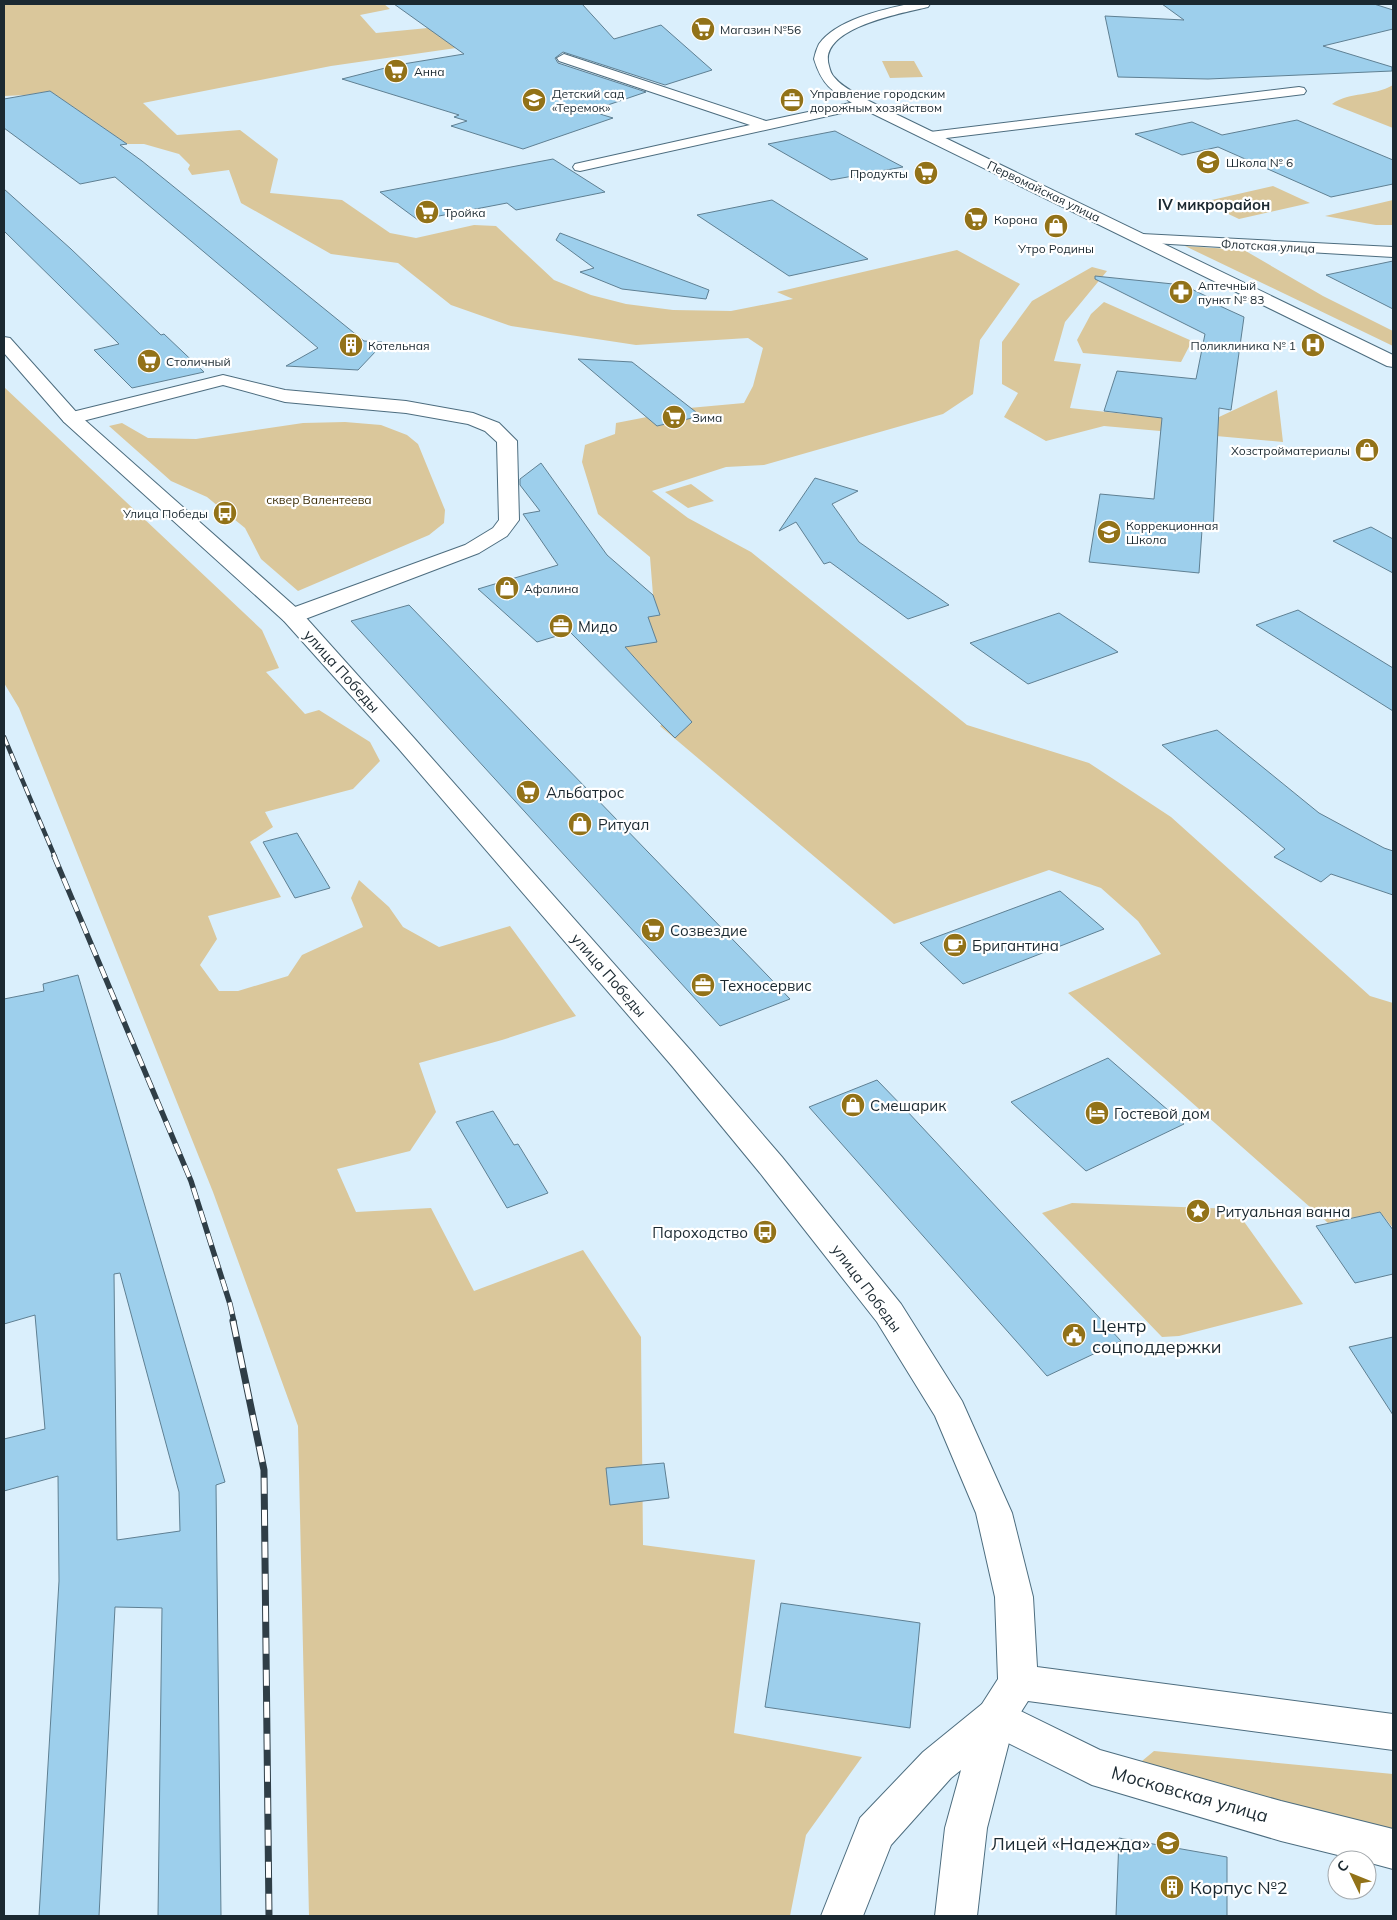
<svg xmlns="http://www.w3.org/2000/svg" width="1397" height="1920" font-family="Mulish,sans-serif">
  <rect width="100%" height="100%" fill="#daeffc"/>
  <!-- green -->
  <path fill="#dac79b" d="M4,4H384L390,9L360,15L376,33L428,28L540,36L331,66L143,103L177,135L240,130L278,159L270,193L342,200L390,233L416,238L474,225L496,226L554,280L591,295L626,304L673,310L731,311L793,299L777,292L957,250L1020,284L980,340L973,394L943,414L764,465L726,467L652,491L688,518L751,552L967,725L1089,763L1171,817L1370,996L1393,1003V1228L1380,1212L1328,1223L1068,993L1161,954L1138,921L1101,888L1049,870L894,924L660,726L667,721L663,690L625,647L647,617L660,615L653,595L650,557L598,514L582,462L585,445L615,434L616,423L647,417L658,426L700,416L689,408L744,403L753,386L763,348L748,338L636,345L511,326L451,305L398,263L331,254L241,203L229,170L192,175L188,169L190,165L179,154L144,144H127L50,91L26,95L4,96Z
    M882,61H914L923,77L890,78Z
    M1393,85V128L1332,104C1350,91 1373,97 1393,85Z
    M1273,186L1310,203L1239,219L1203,202Z
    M1393,200V225H1376L1325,216Z
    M1185,246L1244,250L1323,296L1393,331V346Z
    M1092,267L1107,271L1065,322L1054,361L1081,364L1070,408L1217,424L1219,417L1277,390L1283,442L1104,426L1046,441L1004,417L1018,393L1002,384V342L1032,301Z
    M1104,302L1192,341L1181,362L1083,353L1077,340L1091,314Z
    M4,387L262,630L279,668L266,672L305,714L319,710L370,742L380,761L353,789L265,812L273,827L250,842L281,897L208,916L217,939L200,965L219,991H238L288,976L302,955L363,927L351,898L359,880L389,907L403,927L439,947L510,926L576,1016L502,1040L419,1063L436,1112L410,1151L337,1169L356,1212L431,1208L474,1291L583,1250L641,1337L643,1545L755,1560L734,1733L862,1757L806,1835L790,1916H309L298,1426L213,1192L19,708L4,683Z
    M345,422L381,425L407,435L418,444L445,510L444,523L429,535L298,591L261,559L245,528L207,497L171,481L109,426L122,423L148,438L196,439L303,423Z
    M691,484L714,501L688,508L665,492Z
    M1072,1203L1235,1209L1303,1304L1179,1336L1162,1337L1042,1213Z
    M1154,1751L1393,1774V1832L1152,1779L1143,1771L1142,1761Z"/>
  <!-- building -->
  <path fill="#9dcfec" stroke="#5f8093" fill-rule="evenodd" d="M394,4H582L614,39L661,25L712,70L665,85L563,52L555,58L558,63L646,92L596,109L607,112L600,114L613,118L523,149L451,126L467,121L454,117L459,115L342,79L397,65L464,54Z
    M1162,4H1374L1393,10V29L1323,46L1392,67V71L1208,79L1118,77L1105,16L1184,20Z
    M50,91L127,144L120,145L142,161L364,341L382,342L376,351L358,370L286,366L318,348L115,177L80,184L4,128V99Z
    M1297,120L1393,160V184L1331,197L1218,147L1182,155L1135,134L1192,122L1222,135Z
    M835,131L903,167L831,180L768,144Z
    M553,159L605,192L516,210L507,203L418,220L380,192Z
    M4,189L71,249L161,335L164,334L204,372L132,388L94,350L119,344L4,231Z
    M772,200L868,259L789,276L697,215Z
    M560,233L709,290L706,299L622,289L580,272L594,268L556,240Z
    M1393,261V309L1326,275Z
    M1095,276L1183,285L1210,298L1209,301L1244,317L1231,410L1219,408L1213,531L1202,530L1199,573L1089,562L1100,494L1154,499L1162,418L1104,411L1117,371L1196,379L1205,334L1095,279Z
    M578,359L632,362L701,416L657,426Z
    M541,463L607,555L653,595L660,615L648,617L657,642L625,647L692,722L675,738L570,632L537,642L478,589L558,565L523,514L540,511L520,485V479Z
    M815,478L858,491L832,504L859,542L949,605L908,619L830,562L824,564L796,522L779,531Z
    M1371,527L1393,539V573L1333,541Z
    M409,605L768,976L790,999L720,1026L351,621Z
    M1298,610L1393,668V711L1256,625Z
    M1059,613L1118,652L1028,684L970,643Z
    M1217,730L1319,813L1384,848L1393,851V895L1331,874L1321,882L1274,857L1285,849L1162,745Z
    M297,833L330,888L295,898L263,842Z
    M1060,891L1104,929L963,984L920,943Z
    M78,975L225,1482L216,1485L221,1916H158L162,1608L115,1607L99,1916H39L59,1581L58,1476L4,1491V1439L45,1429L35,1315L4,1324V999L44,991L43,984ZM120,1273L179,1492L180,1531L117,1540L114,1274Z
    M1108,1058L1184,1124L1086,1171L1011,1102Z
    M877,1080L906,1110L1121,1341L1047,1376L809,1107Z
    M493,1111L514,1145L518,1144L548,1193L507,1208L456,1122Z
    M1380,1212L1393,1230V1274L1355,1283L1316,1226Z
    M1393,1337V1415L1349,1347Z
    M664,1463L669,1498L610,1505L606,1468Z
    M781,1603L920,1623L910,1728L765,1707Z
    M1119,1838L1227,1857V1916H1116Z"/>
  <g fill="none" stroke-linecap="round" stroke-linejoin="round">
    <!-- street casing -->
    <g stroke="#4d6d7f" stroke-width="2">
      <path id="street" d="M564,54L766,121L864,100L871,104L864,108L580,171L575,170L573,167L575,164L750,125L559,61L557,58Z
        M1299,87L1304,88L1306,91L1304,94L930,140L925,139L923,136L925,133L930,132Z
        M1142,234L1393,247V257L1136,242L1134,239L1136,236Z
        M223,375L285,390L406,401L473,413L499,423L517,441L519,520L507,536L479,553L300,621L292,623L284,621L281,616L284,611L465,545L493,528L499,520L497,442L485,431L468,424L406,413L285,402L223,385L71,424L64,422L62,418L64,414Z
        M996,1699L1100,1750L1281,1801L1393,1829V1869L1367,1862V1860H1358L1281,1841L1092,1785L982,1730L976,1717L982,1704Z"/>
    </g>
    <!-- secondary casing -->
    <g stroke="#4d6d7f" stroke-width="2">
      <path id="secondary" d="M908,4H930L928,7C903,13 817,28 829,66C830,70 831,74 834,77C843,88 857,94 869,101L1393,355V367L1387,366L859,107C834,92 823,88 814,59C815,54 817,48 819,44C836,20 881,10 908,4Z
        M4,337L10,338L78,414L300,611L414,738L692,1052L782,1157L901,1304L962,1401L1012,1513L1033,1597L1037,1667L1393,1714V1750L1028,1701L1014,1723L987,1828L977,1916H935L945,1828L961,1770L951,1778L891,1845L863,1916H821L860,1818L923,1752L982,1704L998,1679L995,1597L976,1513L935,1416L877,1322L760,1173L672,1066L398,748L284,621L64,422L4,353Z"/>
    </g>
    <!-- street -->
    <use href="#street" fill="#fff" fill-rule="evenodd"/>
    <!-- secondary -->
    <use href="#secondary" fill="#fff" fill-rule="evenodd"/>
    <!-- rail-far2 casing -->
    <g stroke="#2f3e47" stroke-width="4.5">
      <path id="rail-far2" d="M4,737L55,857"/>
    </g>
    <!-- rail-far1 casing -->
    <g stroke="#2f3e47" stroke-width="5.5">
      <path id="rail-far1" d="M54,856L191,1181L230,1304L234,1322"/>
    </g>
    <!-- rail casing -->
    <g stroke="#2f3e47" stroke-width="7">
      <path id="rail" d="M233,1321L264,1470L269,1916"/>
    </g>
    <!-- rail-far2 -->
    <use href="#rail-far2" stroke="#fff" stroke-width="3" stroke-dasharray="9" stroke-linecap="butt"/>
    <!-- rail-far1 -->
    <use href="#rail-far1" stroke="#fff" stroke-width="4" stroke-dasharray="12" stroke-linecap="butt"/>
    <!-- rail -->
    <use href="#rail" stroke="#fff" stroke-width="5" stroke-dasharray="16" stroke-linecap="butt"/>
  </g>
  <!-- icons -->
  <defs>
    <g id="supermarket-disc" transform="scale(1.25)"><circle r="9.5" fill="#927218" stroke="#fff"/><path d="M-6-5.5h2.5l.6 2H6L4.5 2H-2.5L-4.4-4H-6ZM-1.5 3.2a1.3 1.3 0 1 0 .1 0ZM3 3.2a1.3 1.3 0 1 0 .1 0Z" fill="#fff"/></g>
    <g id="school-disc" transform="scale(1.25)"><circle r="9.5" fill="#927218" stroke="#fff"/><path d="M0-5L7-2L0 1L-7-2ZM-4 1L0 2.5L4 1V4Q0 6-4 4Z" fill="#fff"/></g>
    <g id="office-disc" transform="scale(1.25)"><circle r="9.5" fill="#927218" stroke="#fff"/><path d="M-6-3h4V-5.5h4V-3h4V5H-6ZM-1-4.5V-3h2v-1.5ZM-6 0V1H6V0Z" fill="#fff"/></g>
    <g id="shop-disc" transform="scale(1.25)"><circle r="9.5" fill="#927218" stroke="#fff"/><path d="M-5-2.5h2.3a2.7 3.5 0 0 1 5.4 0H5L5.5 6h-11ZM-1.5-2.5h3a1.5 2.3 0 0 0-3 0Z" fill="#fff"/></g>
    <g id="pharmacy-disc" transform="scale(1.25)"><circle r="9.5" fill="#927218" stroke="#fff"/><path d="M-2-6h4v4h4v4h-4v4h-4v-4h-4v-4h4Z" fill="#fff"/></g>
    <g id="building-disc" transform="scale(1.25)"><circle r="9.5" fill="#927218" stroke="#fff"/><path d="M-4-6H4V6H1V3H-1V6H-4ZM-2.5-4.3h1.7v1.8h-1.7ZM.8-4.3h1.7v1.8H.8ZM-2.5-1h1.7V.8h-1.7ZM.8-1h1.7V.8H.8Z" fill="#fff"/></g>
    <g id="hospital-disc" transform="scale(1.25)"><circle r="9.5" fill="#927218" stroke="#fff"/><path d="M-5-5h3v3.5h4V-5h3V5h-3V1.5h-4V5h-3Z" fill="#fff"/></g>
    <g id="bus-disc" transform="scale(1.25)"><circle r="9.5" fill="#927218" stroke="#fff"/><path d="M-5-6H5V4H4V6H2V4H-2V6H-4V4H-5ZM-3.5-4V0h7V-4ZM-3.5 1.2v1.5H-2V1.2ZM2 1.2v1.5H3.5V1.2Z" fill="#fff"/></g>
    <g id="cafe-disc" transform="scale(1.25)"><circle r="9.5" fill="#927218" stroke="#fff"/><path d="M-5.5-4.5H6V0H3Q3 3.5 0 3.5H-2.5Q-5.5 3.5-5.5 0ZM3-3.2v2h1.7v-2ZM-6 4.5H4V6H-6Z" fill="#fff"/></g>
    <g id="hotel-disc" transform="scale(1.25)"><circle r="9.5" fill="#927218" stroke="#fff"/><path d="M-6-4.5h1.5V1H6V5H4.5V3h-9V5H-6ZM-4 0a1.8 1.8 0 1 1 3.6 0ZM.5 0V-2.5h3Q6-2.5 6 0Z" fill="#fff"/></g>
    <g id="sight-disc" transform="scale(1.25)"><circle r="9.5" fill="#927218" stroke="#fff"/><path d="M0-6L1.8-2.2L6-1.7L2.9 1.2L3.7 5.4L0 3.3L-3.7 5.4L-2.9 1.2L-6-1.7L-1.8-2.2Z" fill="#fff"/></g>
    <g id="civic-disc" transform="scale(1.25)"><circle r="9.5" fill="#927218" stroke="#fff"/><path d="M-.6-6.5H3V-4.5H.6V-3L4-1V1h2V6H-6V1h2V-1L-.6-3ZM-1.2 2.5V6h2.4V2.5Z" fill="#fff"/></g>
  </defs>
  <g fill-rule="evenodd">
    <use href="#supermarket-disc" x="703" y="29"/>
    <use href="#supermarket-disc" x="396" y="71"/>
    <use href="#school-disc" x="534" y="100"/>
    <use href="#office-disc" x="792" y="100"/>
    <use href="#school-disc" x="1208" y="162"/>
    <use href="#supermarket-disc" x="926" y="173"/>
    <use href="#supermarket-disc" x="427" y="212"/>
    <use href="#supermarket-disc" x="976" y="219"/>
    <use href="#shop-disc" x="1056" y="226"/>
    <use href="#pharmacy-disc" x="1181" y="292"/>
    <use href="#building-disc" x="351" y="345"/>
    <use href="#hospital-disc" x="1313" y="345"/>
    <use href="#supermarket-disc" x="149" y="361"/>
    <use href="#supermarket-disc" x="674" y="417"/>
    <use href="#shop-disc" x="1367" y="450"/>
    <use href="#bus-disc" x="225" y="513"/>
    <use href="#school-disc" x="1109" y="532"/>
    <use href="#shop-disc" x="507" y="588"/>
    <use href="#office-disc" x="561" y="626"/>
    <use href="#supermarket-disc" x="528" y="792"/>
    <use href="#shop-disc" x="580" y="824"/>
    <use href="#supermarket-disc" x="653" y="930"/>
    <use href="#cafe-disc" x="955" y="945"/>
    <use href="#office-disc" x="703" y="985"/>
    <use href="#shop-disc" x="853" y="1105"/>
    <use href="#hotel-disc" x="1097" y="1113"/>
    <use href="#sight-disc" x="1198" y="1211"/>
    <use href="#bus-disc" x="765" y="1232"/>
    <use href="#civic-disc" x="1074" y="1335"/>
    <use href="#school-disc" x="1168" y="1843"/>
    <use href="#building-disc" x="1172" y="1887"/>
  </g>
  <g text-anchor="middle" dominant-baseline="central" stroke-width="4.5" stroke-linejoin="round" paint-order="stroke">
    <!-- far-poi labels -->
    <g font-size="12" fill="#1b2931" stroke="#fff" text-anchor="start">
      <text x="720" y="29">Магазин №56</text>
      <text x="414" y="71">Анна</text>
      <text x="552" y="93">Детский сад<tspan x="552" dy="14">«Теремок»</tspan></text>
      <text x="810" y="93">Управление городским<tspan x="810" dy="14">дорожным хозяйством</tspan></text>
      <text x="1226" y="162">Школа № 6</text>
      <text x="908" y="173" text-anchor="end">Продукты</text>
      <text x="444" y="212">Тройка</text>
      <text x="994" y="219">Корона</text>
      <text x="1056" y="248" text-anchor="middle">Утро Родины</text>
      <text x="1198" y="285">Аптечный<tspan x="1198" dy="14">пункт № 83</tspan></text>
      <text x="368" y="345">Котельная</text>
      <text x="1296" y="345" text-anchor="end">Поликлиника № 1</text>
      <text x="166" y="361">Столичный</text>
      <text x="692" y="417">Зима</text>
      <text x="1350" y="450" text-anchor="end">Хозстройматериалы</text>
      <text x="208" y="513" text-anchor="end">Улица Победы</text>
      <text x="1126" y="525">Коррекционная<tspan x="1126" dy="14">Школа</tspan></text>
      <text x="524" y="588">Афалина</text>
    </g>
    <!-- far-street labels -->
    <g font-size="12" fill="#1b2931" stroke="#fff">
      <text transform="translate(1044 191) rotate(26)">Первомайская улица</text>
      <text transform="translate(1268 246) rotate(3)">Флотская улица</text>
    </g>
    <!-- far-park labels -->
    <g font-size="12" fill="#3c2d06" stroke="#fff">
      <text x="319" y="499">сквер Валентеева</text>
    </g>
    <!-- far-quarter labels -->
    <g font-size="15" font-weight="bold" fill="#1b2931" stroke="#fff">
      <text x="1214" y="204">IV микрорайон</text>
    </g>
    <!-- poi labels -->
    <g font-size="15" fill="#1b2931" stroke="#fff" text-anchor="start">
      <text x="578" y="626">Мидо</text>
      <text x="546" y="792">Альбатрос</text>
      <text x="598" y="824">Ритуал</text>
      <text x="670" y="930">Созвездие</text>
      <text x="972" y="945">Бригантина</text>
      <text x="720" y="985">Техносервис</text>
      <text x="870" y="1105">Смешарик</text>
      <text x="1114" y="1113">Гостевой дом</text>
      <text x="1216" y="1211">Ритуальная ванна</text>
      <text x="748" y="1232" text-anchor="end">Пароходство</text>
    </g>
    <!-- street labels -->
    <g font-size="15" fill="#1b2931" stroke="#fff">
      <text transform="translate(342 671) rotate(48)">улица Победы</text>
      <text transform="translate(609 975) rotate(49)">улица Победы</text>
      <text transform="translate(867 1288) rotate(53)">улица Победы</text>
    </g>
    <!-- near-poi labels -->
    <g font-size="18" fill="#1b2931" stroke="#fff" text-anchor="start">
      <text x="1092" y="1325">Центр<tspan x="1092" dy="21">соцподдержки</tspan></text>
      <text x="1150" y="1843" text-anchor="end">Лицей «Надежда»</text>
      <text x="1190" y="1887">Корпус №2</text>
    </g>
    <!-- near-street labels -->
    <g font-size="18" fill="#1b2931" stroke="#fff">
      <text transform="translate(1190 1794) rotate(16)">Московская улица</text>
    </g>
  </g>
  <!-- border -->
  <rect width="1397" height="1920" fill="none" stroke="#1b2931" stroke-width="10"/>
  <!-- north arrow -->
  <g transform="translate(1352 1875) rotate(313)"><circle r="24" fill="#ffffff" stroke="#a4a9ad"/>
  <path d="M0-4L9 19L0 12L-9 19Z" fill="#927218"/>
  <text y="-8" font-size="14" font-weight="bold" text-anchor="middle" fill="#1b2931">С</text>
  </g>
</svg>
